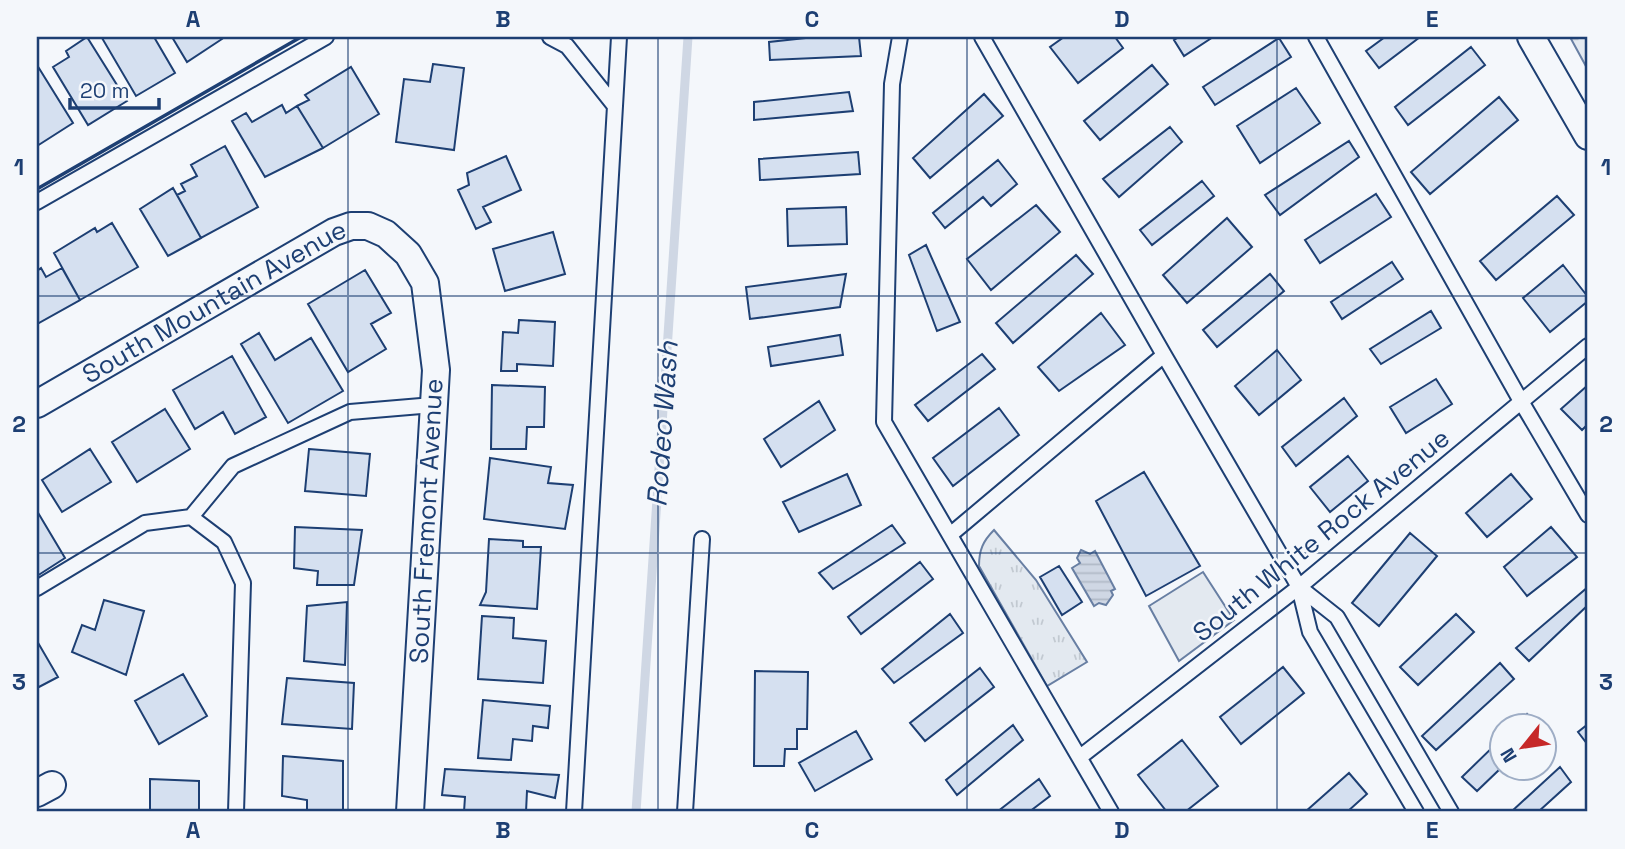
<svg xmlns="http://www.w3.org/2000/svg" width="1625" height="849" font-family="'Space Grotesk',sans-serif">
  <defs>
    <pattern id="grass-tufts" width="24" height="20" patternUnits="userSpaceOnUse" patternTransform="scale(1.75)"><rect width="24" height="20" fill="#e3e9f0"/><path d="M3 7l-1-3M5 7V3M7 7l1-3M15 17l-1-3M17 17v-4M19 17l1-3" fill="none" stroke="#c2c9d1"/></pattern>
    <pattern id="cemetery-stones" width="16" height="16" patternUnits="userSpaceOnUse" patternTransform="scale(1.75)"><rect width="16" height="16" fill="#e3e9f0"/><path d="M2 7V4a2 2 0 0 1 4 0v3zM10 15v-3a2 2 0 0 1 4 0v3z" fill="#c2c9d1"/></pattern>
    <pattern id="water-rules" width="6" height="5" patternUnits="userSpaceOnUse" patternTransform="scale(1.75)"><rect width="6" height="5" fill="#cfd7e4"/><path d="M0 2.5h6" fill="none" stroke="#b1bac7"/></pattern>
  </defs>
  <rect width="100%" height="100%" fill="#f4f7fb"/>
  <!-- grass -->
  <path fill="url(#grass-tufts)" stroke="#687fa3" stroke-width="2" d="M994,530L1036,580L1087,662L1047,686L979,566C979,550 983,541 994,530Z"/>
  <!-- cemetery -->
  <path fill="url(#cemetery-stones)" stroke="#687fa3" stroke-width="2" d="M1570,37H1588V70Z"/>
  <!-- green -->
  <path fill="#e3e9f0" stroke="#687fa3" stroke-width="2" d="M1203,572L1234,620L1179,661L1149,606Z"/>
  <!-- water -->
  <path fill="url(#water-rules)" stroke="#687fa3" stroke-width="2" d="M1081,550L1090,554L1095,551L1115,589L1111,591L1113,595L1106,605L1099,603L1094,606L1072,568L1080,563L1077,558Z"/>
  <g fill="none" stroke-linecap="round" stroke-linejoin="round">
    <!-- stream -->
    <path stroke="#cfd7e4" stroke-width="9" d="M636,812L688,37"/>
  </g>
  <!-- building -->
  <path fill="#d5e0f0" stroke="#1d3f73" stroke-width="2" d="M87,37L127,101L88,125L53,67L69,57L66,51Z
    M104,37H154L175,73L136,96L102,38Z
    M172,37H221L222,39L187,62Z
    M815,37H859L861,56L770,60L769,42Z
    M1064,37H1115L1123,48L1078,83L1050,47Z
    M1179,37H1213L1184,56L1174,40Z
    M1385,37H1420L1379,68L1366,51Z
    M1279,38L1291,57L1215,105L1203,87Z
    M1471,47L1485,65L1408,125L1395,107Z
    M433,64L464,68L454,150L396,142L404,79L430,82Z
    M37,65L73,123L37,146Z
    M1152,65L1168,84L1100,140L1084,121Z
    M351,67L379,114L323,148L297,106L309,100L305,95Z
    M1296,88L1320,123L1260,163L1237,126Z
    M849,92L853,111L754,120V102Z
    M984,94L1003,116L930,178L913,158Z
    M1499,97L1518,120L1430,194L1411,172Z
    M282,105L286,113L297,106L323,148L265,177L232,121L246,113L252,122Z
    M1170,127L1182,142L1119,197L1103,179Z
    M1349,141L1359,157L1280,215L1265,195Z
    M225,146L258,207L201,238L177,195L185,191L181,184L197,176L191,165Z
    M858,152L860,174L760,180L759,159Z
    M506,156L521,190L483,207L491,222L476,229L458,190L469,185L467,173Z
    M998,160L1017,184L991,206L983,197L945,228L933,213Z
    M1202,181L1214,196L1152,245L1140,230Z
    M173,188L201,238L168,256L140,209Z
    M1376,194L1391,217L1320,263L1305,240Z
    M1557,196L1574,215L1496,280L1480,261Z
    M1036,205L1060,232L991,290L967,259Z
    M846,207L847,244L788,246L787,209Z
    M1227,218L1252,247L1187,303L1163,275Z
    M112,223L138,267L80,300L54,253L95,228L97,232Z
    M553,232L565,274L505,291L493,249Z
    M926,245L960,322L937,331L909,255Z
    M1076,255L1093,274L1013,343L996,323Z
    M1392,262L1403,279L1342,319L1331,302Z
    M1563,265L1588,297V301L1550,332L1523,298Z
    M41,268L46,277L62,268L80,300L37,324V271Z
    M365,270L391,313L371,324L386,349L348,372L308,304Z
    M846,274L840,307L750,319L746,287Z
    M1270,274L1284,291L1217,347L1203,330Z
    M1431,311L1441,328L1381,364L1370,349Z
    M1101,313L1125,345L1059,391L1038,367Z
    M519,320L555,322L553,366L517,364V371H501L503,332L518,333Z
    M259,333L275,360L311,338L343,391L288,423L241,344Z
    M840,335L843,355L771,366L768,347Z
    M1277,350L1301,380L1259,415L1235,386Z
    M982,354L995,369L928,421L915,405Z
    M232,356L266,417L235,434L223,412L195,429L173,390Z
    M1436,379L1452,404L1406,433L1390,407Z
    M492,385L545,387L544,427H527L526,449H491Z
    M1588,385V424L1582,430L1561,409Z
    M1344,398L1357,416L1296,466L1282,447Z
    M819,401L835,430L781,467L764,439Z
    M999,408L1019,435L953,486L933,458Z
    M165,409L190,449L137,482L112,442Z
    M90,449L111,482L62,512L42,480Z
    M309,449L370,454L366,496L305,491Z
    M1348,456L1368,481L1330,512L1310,487Z
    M490,458L551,467L548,483L573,485L565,529L484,519Z
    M1144,472L1200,566L1146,596L1096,501Z
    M847,474L861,505L799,532L783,502Z
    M1511,474L1532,499L1487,537L1466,513Z
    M37,511L65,558L37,576Z
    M892,525L905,543L833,589L819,573Z
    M295,527L362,530L354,585H317L318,571L294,568Z
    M1551,527L1577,557L1527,596L1504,567Z
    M1410,533L1437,556L1379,626L1352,603Z
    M489,539L523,541V547H541L537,609L480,605L486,592Z
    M920,562L933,579L861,634L848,617Z
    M1059,566L1082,602L1062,615L1040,577Z
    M1588,587V605L1529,661L1516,648Z
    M104,600L144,611L126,675L72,652L82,625L95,630Z
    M347,602L345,665L304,661L307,606Z
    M950,614L963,633L894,683L882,669Z
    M1456,614L1474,632L1418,685L1400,667Z
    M482,616L514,618L513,638L546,641L543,683L478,679Z
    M37,641L58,677L37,688Z
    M1500,663L1514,679L1436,750L1422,736Z
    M1283,667L1304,693L1241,744L1220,717Z
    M980,668L994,687L925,741L910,723Z
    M755,671L808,672L807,729H797V749H785L784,766H754Z
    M183,674L207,716L159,744L135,701Z
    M287,678L354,683L352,729L282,724Z
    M483,700L550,706L548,728L533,726L532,741L513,739L511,760L478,758Z
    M1527,714L1539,726H1514Z
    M1588,724V745L1578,732Z
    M1013,725L1023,740L957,795L946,780Z
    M856,731L872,759L815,791L799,763Z
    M1502,738V767L1477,791L1462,777Z
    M1182,740L1218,786L1185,812H1167L1138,775Z
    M283,756L343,761V812H307V800L282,796Z
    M1560,767L1571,782L1538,812H1511Z
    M445,769L559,775L555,798L527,791L526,812H464L465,797L442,795Z
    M1349,773L1367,794L1347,812H1305Z
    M150,779L199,781V812H150Z
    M1039,779L1050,796L1029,812H997Z"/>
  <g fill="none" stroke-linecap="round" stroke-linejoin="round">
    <!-- service casing -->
    <g stroke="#1d3f73" stroke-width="18">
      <path id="service" d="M550,37L567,46L614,105
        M900,37L892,84L884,422L1111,812
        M982,37L1164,355L1299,587
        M1316,37L1522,403L1588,515
        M37,202L326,37
        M191,517L233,466L350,412L433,405
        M950,535L1164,355
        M37,588L145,523L191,517L224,542L243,583L236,812
        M1080,757L1299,587L1588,346
        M574,812L619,37
        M685,812L702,539
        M1416,812L1310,632L1299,587L1337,617L1451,812"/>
    </g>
    <!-- minor casing -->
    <g stroke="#1d3f73" stroke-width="30">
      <g id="minor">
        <path d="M1531,37L1588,136"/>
        <path id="s1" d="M37,404L334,232L351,226H368L386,234L408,254L425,283L436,370L410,812"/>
        <path d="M37,793L52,785"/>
      </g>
    </g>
    <!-- service -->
    <use href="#service" stroke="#f4f7fb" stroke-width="14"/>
    <!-- minor -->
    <use href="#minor" stroke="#f4f7fb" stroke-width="26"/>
    <!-- wall -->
    <path stroke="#1d3f73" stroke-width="3.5" d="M37,189L301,37"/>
  </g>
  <!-- grid -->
  <path fill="none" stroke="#1d3f73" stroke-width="2" stroke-opacity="0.55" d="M348,37V812M658,37V812M967,37V812M1277,37V812M37,296H1588M37,553H1588"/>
  <g text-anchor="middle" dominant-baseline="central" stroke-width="5" stroke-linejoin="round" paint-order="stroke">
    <!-- street labels -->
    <g font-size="26" fill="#1d3f73" stroke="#f4f7fb">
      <text stroke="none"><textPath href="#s1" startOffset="205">South Mountain Avenue</textPath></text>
      <text transform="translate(426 521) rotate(-87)">South Fremont Avenue</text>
      <text transform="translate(1321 535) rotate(-39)">South White Rock Avenue</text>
    </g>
    <!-- water labels -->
    <g font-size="28" font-style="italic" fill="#1d3f73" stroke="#f4f7fb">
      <text transform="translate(662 424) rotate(-86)">Rodeo Wash</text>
    </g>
  </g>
  <!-- border -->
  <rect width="1625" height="849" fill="none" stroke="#f4f7fb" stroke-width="77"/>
  <!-- north arrow -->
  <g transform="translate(1523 747) rotate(240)"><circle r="33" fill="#f4f7fb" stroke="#9eadc5" stroke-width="2"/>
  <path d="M0-5L12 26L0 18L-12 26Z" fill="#c62828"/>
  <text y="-10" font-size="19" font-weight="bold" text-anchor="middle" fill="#1d3f73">N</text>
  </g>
  <!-- scale -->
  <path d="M70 98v10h89v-10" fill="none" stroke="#1d3f73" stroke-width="3.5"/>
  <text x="80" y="98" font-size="21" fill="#1d3f73" stroke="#f4f7fb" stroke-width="5" paint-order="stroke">20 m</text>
  <rect x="38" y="38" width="1548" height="772" fill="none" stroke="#1d3f73" stroke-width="2.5"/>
  <g font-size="23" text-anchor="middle" font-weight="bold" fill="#1d3f73">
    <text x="193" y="27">A</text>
    <text x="503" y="27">B</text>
    <text x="812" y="27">C</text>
    <text x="1122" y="27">D</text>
    <text x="1432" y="27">E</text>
    <text x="19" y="175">1</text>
    <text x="1606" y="175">1</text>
    <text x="19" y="432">2</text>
    <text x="1606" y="432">2</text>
    <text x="19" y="690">3</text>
    <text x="1606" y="690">3</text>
    <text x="193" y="838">A</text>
    <text x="503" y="838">B</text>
    <text x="812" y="838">C</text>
    <text x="1122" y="838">D</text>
    <text x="1432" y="838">E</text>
  </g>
</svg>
